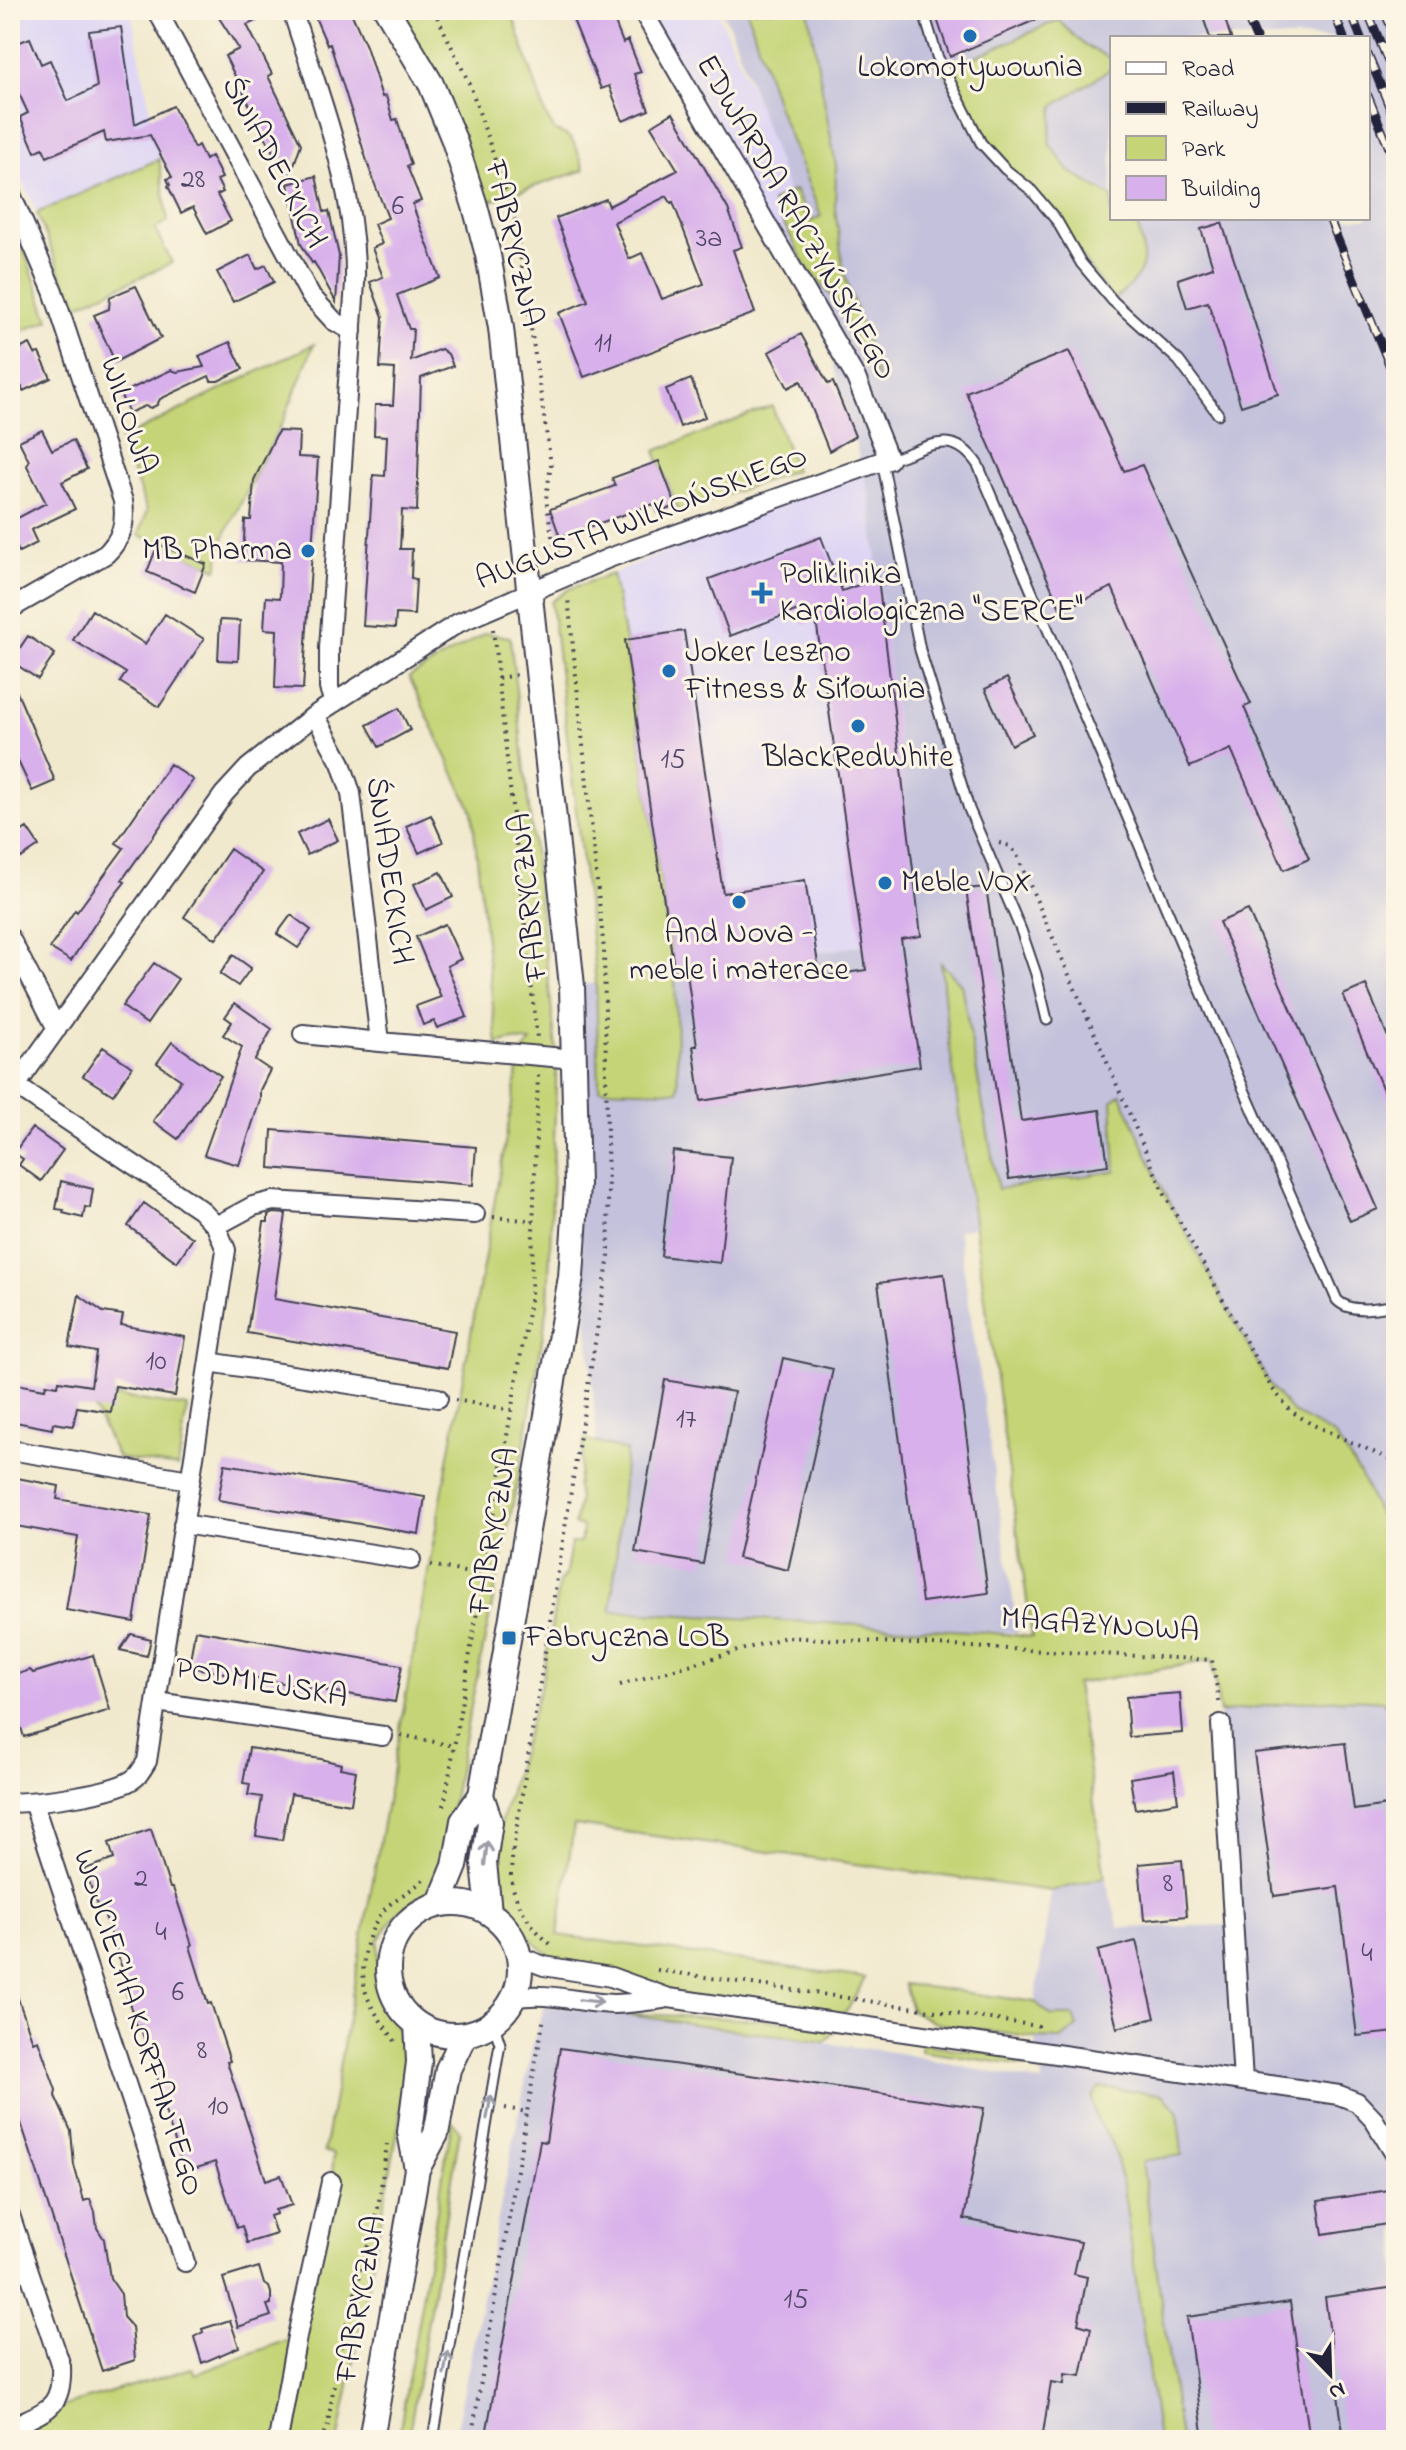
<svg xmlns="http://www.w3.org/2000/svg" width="1406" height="2450" font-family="'Indie Flower',sans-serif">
  <rect width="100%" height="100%" fill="#fcf5e5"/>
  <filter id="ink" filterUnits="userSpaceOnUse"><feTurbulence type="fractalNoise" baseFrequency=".0125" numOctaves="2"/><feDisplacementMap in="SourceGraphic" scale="16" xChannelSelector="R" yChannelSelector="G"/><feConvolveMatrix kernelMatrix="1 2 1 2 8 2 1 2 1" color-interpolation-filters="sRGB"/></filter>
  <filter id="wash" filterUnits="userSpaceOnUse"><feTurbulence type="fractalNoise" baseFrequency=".006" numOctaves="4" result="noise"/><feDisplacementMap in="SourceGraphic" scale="32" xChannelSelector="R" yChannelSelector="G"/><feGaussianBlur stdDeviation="1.8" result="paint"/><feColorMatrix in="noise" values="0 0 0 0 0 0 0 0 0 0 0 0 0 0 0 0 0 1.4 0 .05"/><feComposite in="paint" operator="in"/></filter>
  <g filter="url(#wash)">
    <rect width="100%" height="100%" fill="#f1e9cd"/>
    <!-- built -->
    <path fill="#ded5f5" d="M34,10H131L159,159L37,213L10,154V21Z
      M642,10H717L795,190L773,201L807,268L856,378Z
      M866,467L921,936L675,975L625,640L612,574Z"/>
    <!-- industrial -->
    <path fill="#c3c1db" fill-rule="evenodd" d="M721,10H1396V1632L984,1225L958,1230L1018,1633L610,1611L577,1185L572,986L675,975L921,936L869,493L798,238L793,205L732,31ZM1112,38H1368V218H1112Z
      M1396,1682V2440H454L533,2043L545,2005L899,2053L1043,2083L1035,2038V2002L1051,1891L1105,1877L1119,1928L1233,1925L1219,1704Z"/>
    <!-- green -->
    <path fill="#c4d476" stroke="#737b58" stroke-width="2" d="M387,10H511L546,116L555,131C576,135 578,152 584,170L475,206Z
      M747,10H808L836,166L835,209L844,273L879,380L856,343L837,302L807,268L772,202L795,190L809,222L821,216L777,105Z
      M1058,20L1084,45L1112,59V68L1054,106L1049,143L1069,171L1112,197V218H1136C1147,265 1150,268 1113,301L1057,221L981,143L944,71Z
      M159,159L168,221L155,229L172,263L74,307L37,213Z
      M12,217L49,320L10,336V218Z
      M314,344L284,419L225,534L217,569L139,535L147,511L121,439Z
      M772,406L795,470L679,512L655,451Z
      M612,574L625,640L675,975L678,1091L599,1089L596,983L590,928L551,602L569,589Z
      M486,633L510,637L557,1057L548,1305L520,1469L462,1750L439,1878L424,1895L400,1910L378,1940L379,2002L408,2045L399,2125L339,2437L337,2440H10V2428L37,2414L192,2368L196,2374L297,2336L331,2182L334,2154L324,2152L521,1054L531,1042L512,1040L497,1044L472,811L409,677Z
      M941,963L961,984L998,1189L1116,1171L1112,1101L1121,1094L1163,1191L1271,1387L1291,1411L1335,1436L1361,1476L1391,1542L1393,1575L1396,1580V1727L1383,1701C1328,1695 1275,1705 1220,1713L1212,1660L1076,1684L1105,1877L1051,1891L574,1825L558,1935L865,1978L848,2009L832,2022L842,2023L825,2042L613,2013L828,2023L669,1998L552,1957L534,1942L513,1918L493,1879L497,1835L542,1681L559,1583L566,1573L571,1543H580L583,1527L574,1525L579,1500L577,1487L585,1439L626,1451L611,1611L985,1632L1032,1637L947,1027Z
      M113,1396L187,1407L178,1467L118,1458L94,1409Z
      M904,1984L1035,2002L1052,2016H1073L1077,2027L1061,2039L1035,2038L935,2023L911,2010Z
      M921,2044L1027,2059L1025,2066L920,2051Z
      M1100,2087L1162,2094L1178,2111L1182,2155L1142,2161L1180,2440H1158L1123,2185L1113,2144L1096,2118L1092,2096Z
      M452,2121L460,2131L408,2440H398Z"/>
    <g id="blocks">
      <!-- building -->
      <path fill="#d8b0eb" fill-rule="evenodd" d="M214,10H278L247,25L272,74L268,76L301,144L288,182L283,160L278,162L225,56L239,49Z
        M312,10H350L366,46L382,97L386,96L393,120L397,119L411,165L407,166L421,201L413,204L414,209L440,278L397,295L409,329H413L411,361L441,349L448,354L453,366L421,378L417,511L402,510L400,549H412L411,578L416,579L414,615L396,614L395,628L363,626L373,475L385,476L387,436L374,435L375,405H393L395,369L380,368L383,317L370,282L383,277L372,248L382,244L374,224L388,218L372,177L330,44L327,45Z
        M569,10H610L623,43L628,40L641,72L634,74L649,110L623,121L609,86L601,89Z
        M934,10H1058L950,57Z
        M1222,10L1231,38H1210L1203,17Z
        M121,27L135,124L173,106L194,148L198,145L205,160L211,156L222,178L217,180L223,192L217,195L231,221L207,234L193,207L181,213L168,186L170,185L167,179L172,177L150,135L106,142L104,132L47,157L43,148L35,152L20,117L28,113L10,74V46L30,38L41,64L50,60L68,101L97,87L89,31Z
        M673,113L728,209L742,247L733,250L755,313L584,377L559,313L588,301L556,218L606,199L609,206L678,170L651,126ZM667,196L671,203L673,202L704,284L662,299L642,253L629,259L614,222Z
        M316,176L324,212L329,211L339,256L336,302L314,262L312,263L301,244L288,184Z
        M1222,223L1278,394L1241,406L1208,302L1187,308L1178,279L1213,267L1201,229Z
        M250,255L257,269L266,265L274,282L233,302L217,272Z
        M136,286L161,338L115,362L94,315L109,309L110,297Z
        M801,334L828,384L833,382L855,436L829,451L801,381L788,388L769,352Z
        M230,342L243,369L218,381H211L209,376L160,399L157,405L151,408L145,406L129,413L120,394L171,370L177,372L204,367L199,356Z
        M30,344L35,354L39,353L51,378L23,391L22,387L10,392V353Z
        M1069,351L1124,471L1142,465L1251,704L1244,707L1309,859L1284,870L1231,749L1190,767L1112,587L1061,610L966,392Z
        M691,379L705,417L680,427L666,389Z
        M42,430L52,450L73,440L87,469L62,482L75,509L31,530L37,543L19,552L12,539L10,540V522L46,503L27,466L29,461L19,441Z
        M278,431L299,432L298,457L318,458L303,689L275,688L277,630L264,629L266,597L280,598L281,562L243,560L245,520H251L254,480Z
        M659,461L676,506L658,513L654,504L560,537L550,509L615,486L612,478Z
        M821,537L842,591L878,578L921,936L901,939L920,1066L701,1101L693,1046H697L687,973L675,975L625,640L684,631L723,893L805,880L820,977L866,970L816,620L803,625L798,610L730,636L709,579Z
        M158,544L206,564L195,592L147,572Z
        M92,610L145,644L165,614L204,639L159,707L120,682L126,673L73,640Z
        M220,620L240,621L238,661L218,660Z
        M28,636L55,654L38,679L11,661Z
        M10,676L55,781L32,791L10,744Z
        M1007,678L1033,734L1011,745L985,689Z
        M399,708L410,730L379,747L367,725Z
        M170,764L193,780L122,880L125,882L107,905L71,961L50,948L75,910L77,912L124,848L116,843Z
        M431,815L443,842L419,853L406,826Z
        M328,819L338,840L307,855L297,834Z
        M27,828L39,846L21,858L10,839Z
        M230,849L263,872L216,939L184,917Z
        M441,872L453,897L426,910L414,884Z
        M986,887L1021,1121L1100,1110L1108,1165L1009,1179L966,889Z
        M1248,910L1378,1209L1350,1221L1219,922Z
        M291,915L311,930L298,948L277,934Z
        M445,924L461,959L447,966L467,1017L437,1028L434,1021L423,1025L416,1006L441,997L416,937Z
        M233,955L251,968L238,986L220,974Z
        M154,963L178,979L147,1024L122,1006Z
        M1366,985L1396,1056V1121L1343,995Z
        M235,1003L272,1029L255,1060L270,1070L260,1090V1100L239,1165L204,1155L242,1047L223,1035L232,1022L225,1017Z
        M172,1042L221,1076L178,1139L153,1121L181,1080L157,1063Z
        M103,1047L132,1067L113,1095L83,1076Z
        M32,1128L63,1150L41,1181L19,1165L23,1159L14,1153Z
        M272,1130L476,1147L473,1185L270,1168Z
        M673,1151L731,1157L720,1263L661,1256Z
        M61,1181L93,1189L90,1208L85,1207L83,1218L63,1213L64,1210L56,1209Z
        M144,1203L193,1238L177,1262L128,1226Z
        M274,1213L286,1214L274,1299L455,1331L448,1368L247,1333L264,1222H268V1215Z
        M944,1274L988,1593L922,1602L878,1283Z
        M79,1295L103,1312L123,1315L121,1325L185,1337L175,1396L115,1386L111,1412L77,1407L73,1426L53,1423L52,1429L10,1421V1383L45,1389L46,1384L58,1386L59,1381L91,1386L96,1352L69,1347Z
        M783,1358L833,1369L788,1570L738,1558Z
        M665,1380L734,1392L703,1564L635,1552Z
        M225,1464L425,1497L419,1534L218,1500Z
        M12,1477L59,1486L57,1499L151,1515L134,1622L66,1610L78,1537L10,1525Z
        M195,1630L402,1665L395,1702L189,1667Z
        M131,1634L151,1639L147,1656L120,1650Z
        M93,1655L110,1710L24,1737L10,1693V1681L17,1679L18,1674L30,1670L33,1673Z
        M1180,1693L1183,1733L1129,1737L1126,1697Z
        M1345,1743L1354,1810L1387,1805L1396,1872V2032L1357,2036L1338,1887L1274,1896L1254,1753Z
        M249,1748L321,1759L341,1764L340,1768L356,1771L351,1804L291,1794L282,1840L256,1836L262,1797L248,1795L250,1784L243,1783Z
        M1174,1771L1178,1802L1135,1809L1130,1778Z
        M151,1829L170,1888H173L192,1945L190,1946L208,2004L211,2003L230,2061L227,2062L266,2180L281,2175L292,2205L275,2210L276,2214L270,2216L276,2234L247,2243L242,2226L237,2228L215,2162L185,2172L161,2099L164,2098L150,2055L140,2026L137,2027L123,1984L127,1983L103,1910L99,1911L85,1869L114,1859L109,1843Z
        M1182,1860L1187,1916L1144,1920L1139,1864Z
        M1136,1941L1155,2018L1117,2028L1098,1951Z
        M13,1984L33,2042L38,2040L56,2090L55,2096L71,2131L74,2165L84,2201L90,2199L95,2212L97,2228L104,2239L110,2278L121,2294L123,2317L132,2327L135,2360L102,2371L10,2089V1985Z
        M560,2048L984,2108L964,2219L1081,2242L1074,2274L1087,2277L1078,2324L1091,2328L1081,2376L1065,2374L1064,2384L1051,2382L1042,2440H485L540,2141L546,2142Z
        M1389,2190L1394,2223L1323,2234L1318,2201Z
        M259,2267L264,2284L269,2287L271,2293V2304L267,2305L271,2316L238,2327L223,2278Z
        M1396,2287V2440H1344L1325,2297Z
        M1290,2302L1310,2440H1204L1187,2317Z
        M230,2320L239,2347L202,2363L194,2337L203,2332L202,2329Z"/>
    </g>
  </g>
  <g filter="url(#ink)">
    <use href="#blocks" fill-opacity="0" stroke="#414051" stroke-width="2"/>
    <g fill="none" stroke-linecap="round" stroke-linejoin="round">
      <!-- service casing -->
      <g stroke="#414051" stroke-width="13">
        <path id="service" d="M923,10L937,56L981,143L1005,169L1031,190L1057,221L1081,263L1113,301L1179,361L1218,414
          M1047,1020L1036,974L1021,930L969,809L920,650L882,461C918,457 948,420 978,465L1223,1042L1337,1300C1350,1314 1379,1308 1396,1305
          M433,2440L500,2044L493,2022"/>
      </g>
      <!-- minor casing -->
      <g stroke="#414051" stroke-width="22">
        <path id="minor" d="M157,10L310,295L334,321L352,331
          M292,10C320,99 357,188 355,283L329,648V688L334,703
          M642,10L856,378L889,460
          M10,192L53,291L123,501C126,524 122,538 106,554L10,609
          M315,715L341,763L351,793L380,1042L575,1059
          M10,938L57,1029
          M303,1034L380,1042
          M10,1094L224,794L248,768L315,715L458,623L609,558L882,461
          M216,1226L253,1206L273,1201L475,1214
          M209,1362L438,1398
          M10,1450L190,1480
          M183,1524L411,1560
          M157,1702L383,1736
          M1221,1724L1243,2081
          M33,1802L185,2262
          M10,1803C37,1802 117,1794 136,1777C140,1773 144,1766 147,1761L226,1250L216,1226L200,1209L16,1086
          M520,1957L544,1966L611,1977L669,1998L1339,2095L1357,2102L1374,2120L1396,2156
          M513,1998C547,1991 579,2003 613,2004C629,2004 646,2001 663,1999
          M10,2215L61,2366C63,2410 45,2410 10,2428
          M278,2440L297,2336L331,2182"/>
      </g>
      <!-- tertiary casing -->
      <g stroke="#414051" stroke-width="28">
        <path id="tertiary" d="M387,10L431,84L454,140L475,206L488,255L501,328L572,986L577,1185L571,1277L481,1795L463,1821L455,1866L440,1903
          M481,1795L490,1822L484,1863L489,1912
          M388 1969a66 66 0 1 1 132 0a66 66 0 1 1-132 0Z
          M417,2169L410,2132L419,2062L417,2024
          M371,2440L417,2169L436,2134L448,2069L465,2034"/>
      </g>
      <!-- path -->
      <path stroke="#414051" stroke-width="4" stroke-dasharray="2 6" stroke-linecap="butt" d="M434,10L470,85L515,220L551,464L546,499L553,542L562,557
        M493,629L537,1038
        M498,678L517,675
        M999,843L1010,846L1016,853L1163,1191L1271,1387L1291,1411L1311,1424L1396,1462
        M493,1217L534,1221
        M455,1400L512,1410
        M431,1565L483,1576
        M620,1685L786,1637L1212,1660L1220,1706
        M401,1735L454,1746
        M444,1806L531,1295L538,1075
        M512,1850C513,1857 511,1866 511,1875C512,1901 533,1931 553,1946
        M513,1850L609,1256L604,950L568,598
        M657,1970L1038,2026L1037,2032
        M395,2041C385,2026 372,2011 366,1993C358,1965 368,1924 389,1905C400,1895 414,1890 424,1878
        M505,2108L527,2112L544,2017
        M319,2440L327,2429L339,2353L378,2208L387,2144
        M471,2440L527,2112"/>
      <!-- service -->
      <use href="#service" stroke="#fff" stroke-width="9"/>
      <!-- minor -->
      <use href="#minor" stroke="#fff" stroke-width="18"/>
      <!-- tertiary -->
      <use href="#tertiary" stroke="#fff" stroke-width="24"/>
      <!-- rail casing -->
      <g stroke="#22223b" stroke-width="9">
        <path id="rail" d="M1244,10L1256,38
          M1333,10L1344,38
          M1350,10L1361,38
          M1367,10L1396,81
          M1384,10L1396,40
          M1368,55L1396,123
          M1368,96L1396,165
          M1329,218L1396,381"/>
      </g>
      <!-- rail -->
      <use href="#rail" stroke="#fcf5e5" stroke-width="6" stroke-dasharray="18" stroke-linecap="butt"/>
    </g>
    <!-- one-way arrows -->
    <defs><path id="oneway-shaft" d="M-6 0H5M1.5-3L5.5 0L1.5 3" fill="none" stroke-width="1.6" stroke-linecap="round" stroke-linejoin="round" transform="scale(2)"/></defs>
    <g stroke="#9c9ca7">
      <use href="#oneway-shaft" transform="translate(486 1853) rotate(-83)"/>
      <use href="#oneway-shaft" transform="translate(591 2001) rotate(6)"/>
      <use href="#oneway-shaft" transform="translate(489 2107) rotate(-80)"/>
      <use href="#oneway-shaft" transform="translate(446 2363) rotate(-80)"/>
    </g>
  </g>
  <!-- markers -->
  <g fill="#1f6fb2" stroke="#fcf5e5" stroke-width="3">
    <circle cx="970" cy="36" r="8"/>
    <circle cx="308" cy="551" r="8"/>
    <path d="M758 581h8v8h8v8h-8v8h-8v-8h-8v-8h8z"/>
    <circle cx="669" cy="671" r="8"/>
    <circle cx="858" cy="726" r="8"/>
    <circle cx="885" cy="883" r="8"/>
    <circle cx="739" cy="902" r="8"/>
    <rect x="501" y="1630" width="16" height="16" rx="4"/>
  </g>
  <g text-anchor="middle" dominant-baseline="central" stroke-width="6" stroke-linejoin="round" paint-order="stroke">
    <!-- number labels -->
    <g font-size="28" fill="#504667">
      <text x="193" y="180">28</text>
      <text x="398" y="207">6</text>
      <text x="709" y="239">3a</text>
      <text x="603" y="344">11</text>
      <text x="673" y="760">15</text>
      <text x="156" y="1362">10</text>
      <text x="686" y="1420">17</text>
      <text x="141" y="1879">2</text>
      <text x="1168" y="1884">8</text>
      <text x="161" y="1933">4</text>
      <text x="1367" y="1954">4</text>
      <text x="178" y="1993">6</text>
      <text x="202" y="2051">8</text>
      <text x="218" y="2107">10</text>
      <text x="796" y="2300">15</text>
    </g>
    <!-- poi labels -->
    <g font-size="32" fill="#22223b" stroke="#fcf5e5" text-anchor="start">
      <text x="970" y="68" text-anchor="middle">Lokomotywownia</text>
      <text x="292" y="551" text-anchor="end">MB Pharma</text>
      <text x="780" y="575">Poliklinika<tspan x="780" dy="37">Kardiologiczna "SERCE"</tspan></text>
      <text x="685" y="653">Joker Leszno<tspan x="685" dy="37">Fitness &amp; Siłownia</tspan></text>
      <text x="858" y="758" text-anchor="middle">BlackRedWhite</text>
      <text x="901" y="883">Meble VOX</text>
      <text x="739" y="934" text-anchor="middle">And Nova -<tspan x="739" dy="37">meble i materace</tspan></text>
      <text x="525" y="1638">Fabryczna LOB</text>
    </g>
    <!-- street labels -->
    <g font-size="32" fill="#22223b" stroke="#fcf5e5">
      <text transform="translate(273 163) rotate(62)">ŚNIADECKICH</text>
      <text transform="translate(795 218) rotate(60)">EDWARDA RACZYŃSKIEGO</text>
      <text transform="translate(512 244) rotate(77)">FABRYCZNA</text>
      <text transform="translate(127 416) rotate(72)">WILLOWA</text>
      <text transform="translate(642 519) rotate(-21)">AUGUSTA WILKOŃSKIEGO</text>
      <text transform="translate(388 871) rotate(82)">ŚNIADECKICH</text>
      <text transform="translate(530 897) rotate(-96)">FABRYCZNA</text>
      <text transform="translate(495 1531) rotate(-80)">FABRYCZNA</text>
      <text transform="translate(1100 1626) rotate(4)">MAGAZYNOWA</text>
      <text transform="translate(261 1684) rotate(10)">PODMIEJSKA</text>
      <text transform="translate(137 2023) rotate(72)">WOJCIECHA KORFANTEGO</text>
      <text transform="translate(362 2299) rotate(-80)">FABRYCZNA</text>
    </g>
  </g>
  <!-- margin -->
  <rect width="1406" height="2450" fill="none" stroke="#fcf5e5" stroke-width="40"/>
  <!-- legend -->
  <rect x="1110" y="36" width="260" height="184" fill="#fcf5e5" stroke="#a5a1a1" stroke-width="2"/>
  <rect x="1126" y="62" width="40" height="12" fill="#ffffff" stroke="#a5a1a1" stroke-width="2"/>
  <text x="1182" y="76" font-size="24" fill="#22223b">Road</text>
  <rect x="1126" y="102" width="40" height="12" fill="#22223b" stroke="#a5a1a1" stroke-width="2"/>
  <text x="1182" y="116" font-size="24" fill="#22223b">Railway</text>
  <rect x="1126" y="136" width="40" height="24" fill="#c4d476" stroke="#a5a1a1" stroke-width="2"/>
  <text x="1182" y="156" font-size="24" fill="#22223b">Park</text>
  <rect x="1126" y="176" width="40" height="24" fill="#d8b0eb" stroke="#a5a1a1" stroke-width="2"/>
  <text x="1182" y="196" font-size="24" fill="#22223b">Building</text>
  <!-- north arrow -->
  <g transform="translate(1330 2374) rotate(157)" stroke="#fcf5e5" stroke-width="6" paint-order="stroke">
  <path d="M0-6L14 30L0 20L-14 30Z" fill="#22223b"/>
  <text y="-12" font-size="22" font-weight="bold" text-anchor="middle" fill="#22223b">N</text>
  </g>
</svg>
